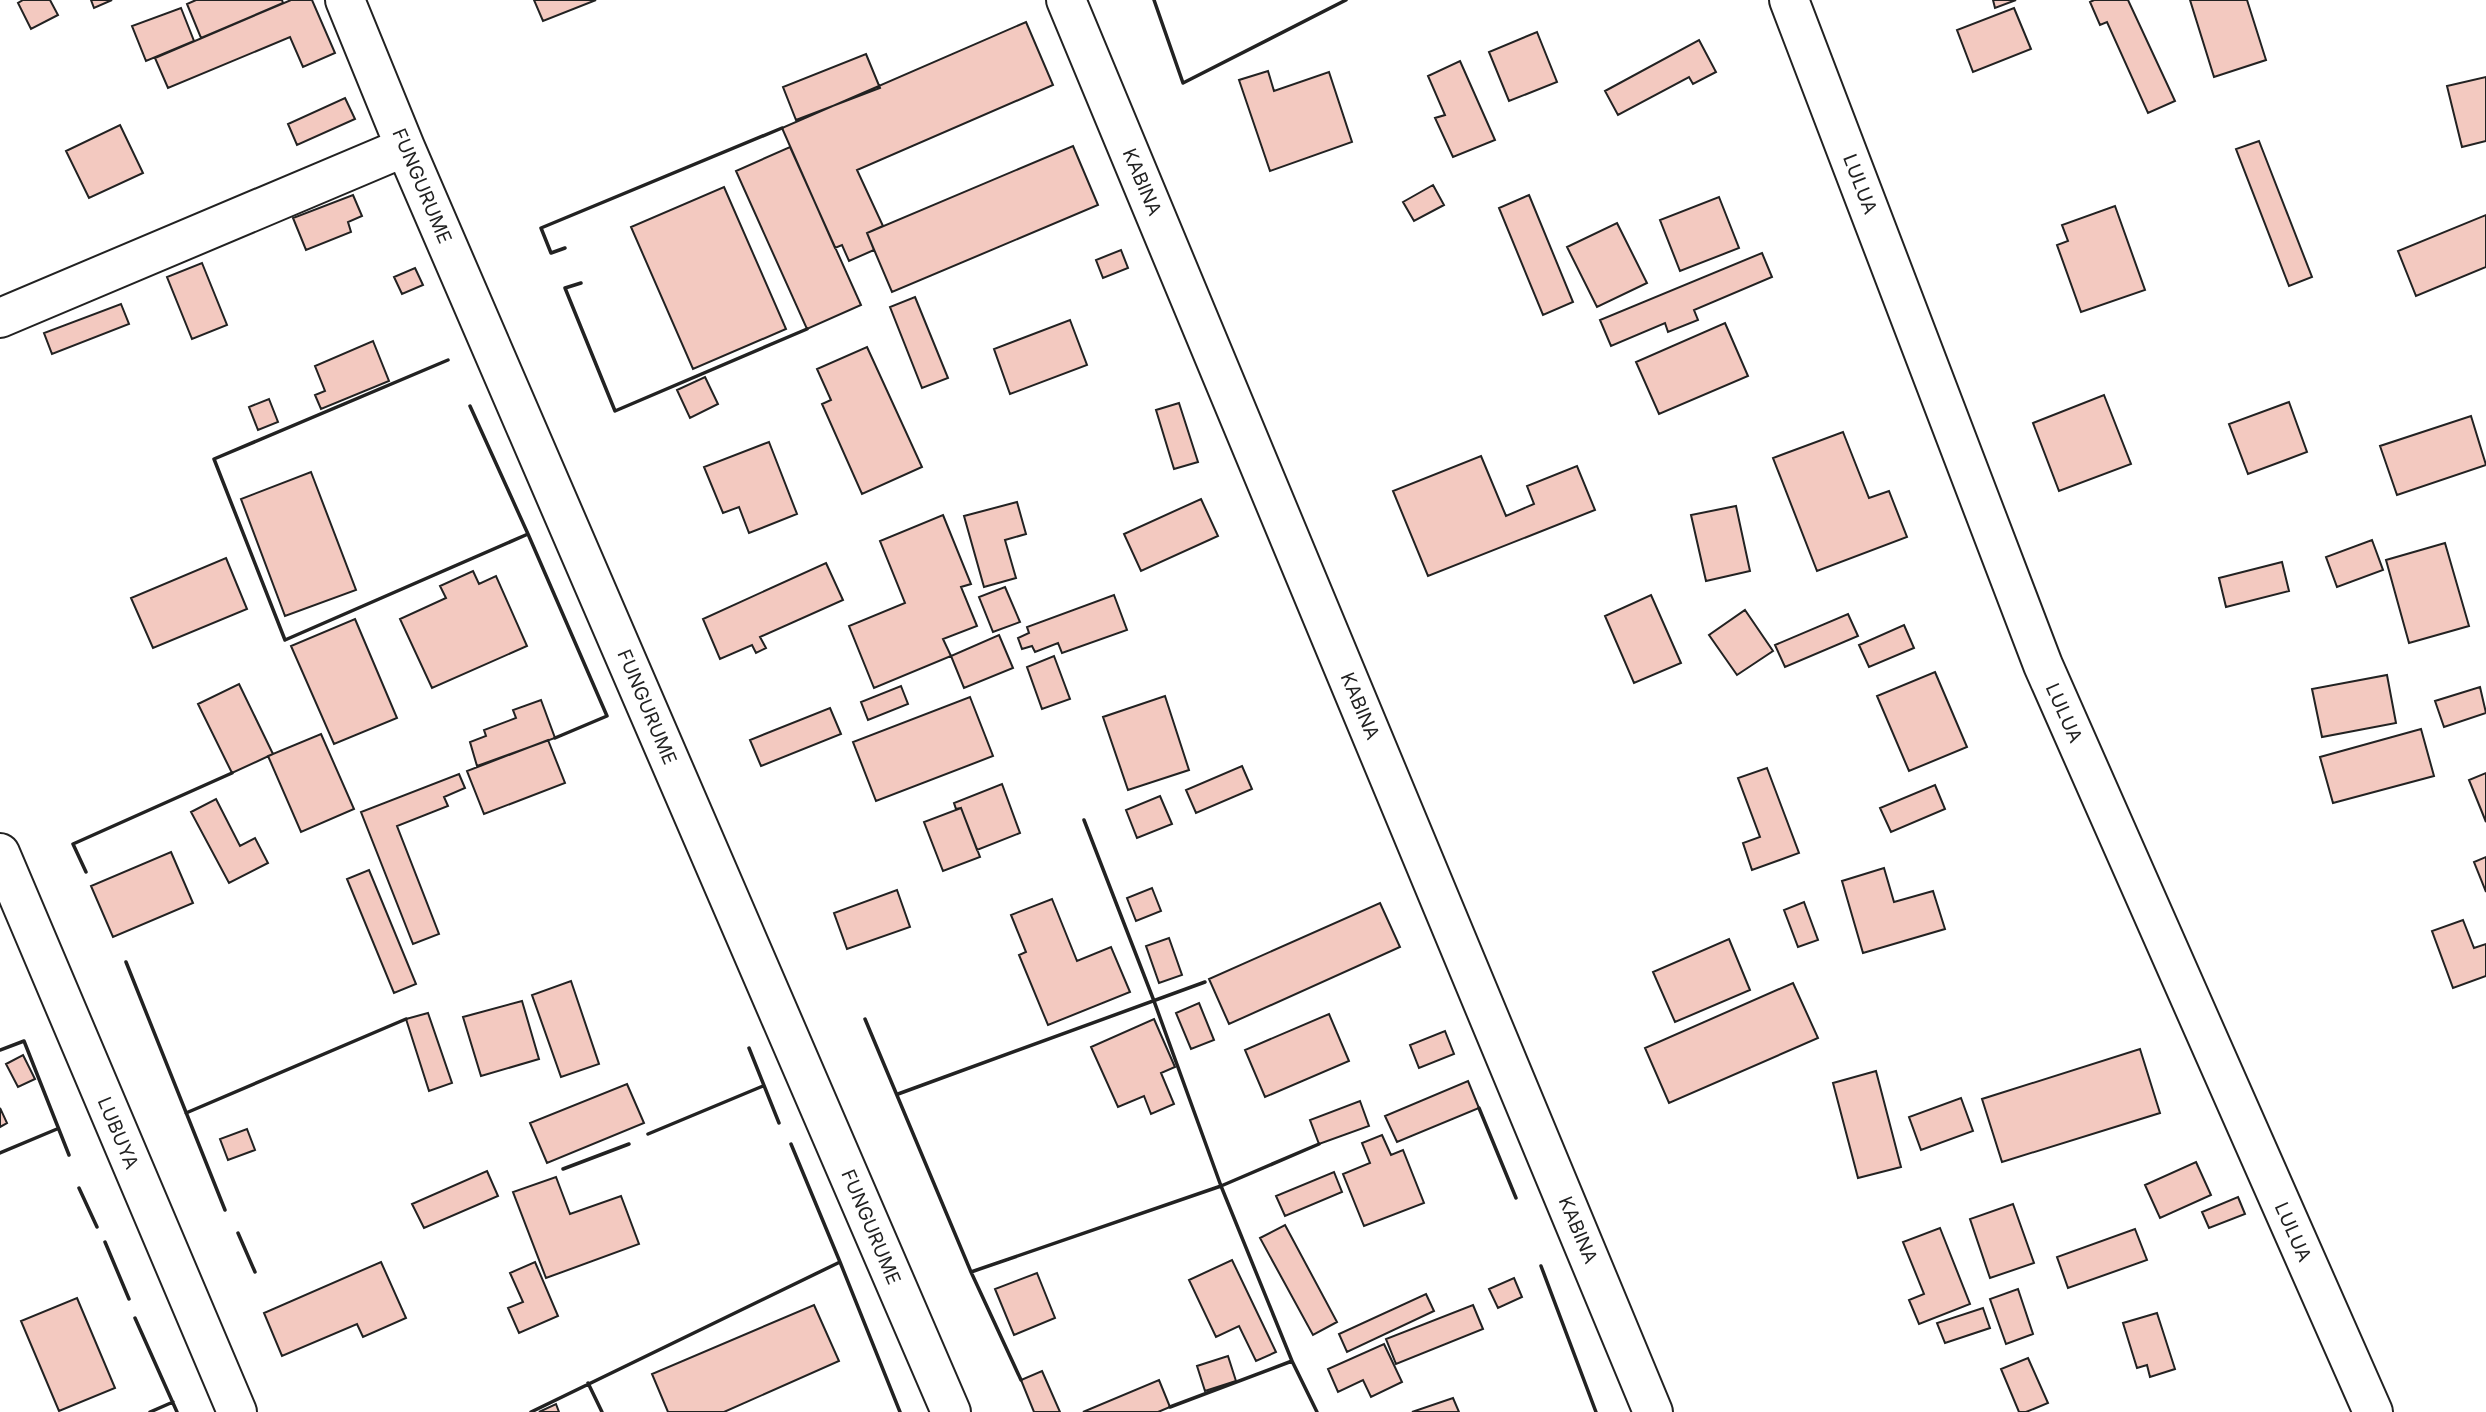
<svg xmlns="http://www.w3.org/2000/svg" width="2486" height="1412" font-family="Inter,sans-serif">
  <rect width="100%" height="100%" fill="#fff"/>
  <!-- building -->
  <path fill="#f3c9c0" stroke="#222" stroke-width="2" d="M23,0H50L58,15L31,29L18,3Z
    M91,0H112L94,8Z
    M196,0H282L283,3L201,38L187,4Z
    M291,0H312L335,53L303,67L290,37L168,88L155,58Z
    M534,0H596L543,21Z
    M1993,0H2016L1995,8Z
    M2094,0H2128L2175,101L2148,113L2107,22L2100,25L2090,2Z
    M2190,0H2247L2266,60L2214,77Z
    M181,8L194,41L146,61L132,26Z
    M2014,8L2031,49L1973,72L1957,30Z
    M1026,22L1053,85L857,170L883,226L867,233L874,250L849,261L842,245L835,248L782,128Z
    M1537,32L1557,82L1509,101L1489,52Z
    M1699,40L1716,72L1693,84L1689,77L1618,115L1605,91Z
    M866,54L880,88L796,120L783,87Z
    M1460,61L1495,140L1453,157L1435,118L1445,115L1428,76Z
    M1268,71L1274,91L1329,72L1352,142L1270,171L1239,80Z
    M2486,77V141L2462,147L2447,86Z
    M345,98L355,119L297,145L288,124Z
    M120,125L143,173L89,198L66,151Z
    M2259,141L2312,277L2289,286L2236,149Z
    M1073,146L1098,205L892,292L867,233Z
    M790,147L861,305L807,329L736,171Z
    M1433,185L1444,205L1414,221L1403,202Z
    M724,187L786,329L693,369L631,227Z
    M353,195L362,216L348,222L351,232L306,250L293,218Z
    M1529,195L1573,302L1543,315L1499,208Z
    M1719,197L1739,248L1680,271L1660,220Z
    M2115,206L2145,290L2081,312L2057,245L2068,241L2062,225Z
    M2486,215V267L2416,296L2398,251Z
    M1617,223L1647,283L1597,307L1567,247Z
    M1121,250L1128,268L1103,278L1096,260Z
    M1762,253L1772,277L1694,310L1698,320L1668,332L1665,323L1611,346L1600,320Z
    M202,263L227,325L192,339L167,277Z
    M415,268L423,285L402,294L394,277Z
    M915,297L948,378L922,388L890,307Z
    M121,304L129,324L52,354L44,333Z
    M1070,320L1087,365L1010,394L994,349Z
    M1725,323L1748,376L1659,414L1636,362Z
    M373,341L389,381L321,409L315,395L325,391L315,366Z
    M867,347L922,467L862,494L822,404L831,400L817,369Z
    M705,377L718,404L690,418L677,390Z
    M2104,395L2131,464L2059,491L2033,423Z
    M269,399L278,422L258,430L249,407Z
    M2289,402L2307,452L2248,474L2229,424Z
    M1179,403L1198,462L1174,469L1156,410Z
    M2471,416L2486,465L2397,495L2380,446Z
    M1843,432L1869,498L1889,491L1907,537L1817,571L1773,458Z
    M769,442L797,514L749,533L739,507L723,513L704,467Z
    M1481,456L1506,516L1534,504L1527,486L1577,466L1595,510L1428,576L1393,491Z
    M311,472L356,590L285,616L241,499Z
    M1201,499L1218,536L1141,571L1124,534Z
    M1017,502L1026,534L1005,540L1016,578L984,587L964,516Z
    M1736,506L1750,571L1706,581L1691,515Z
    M943,515L971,584L961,587L977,626L943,639L951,656L874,688L849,626L905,603L880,541Z
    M2372,540L2383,570L2337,587L2326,557Z
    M2445,543L2469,626L2409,643L2386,560Z
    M226,558L247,609L153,648L131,598Z
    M2282,562L2289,591L2226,607L2219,578Z
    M826,563L843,600L760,637L766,648L756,653L752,645L720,659L703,619Z
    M473,571L479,584L496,576L527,646L432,688L400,619L446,598L440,586Z
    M1005,587L1020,622L993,632L979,597Z
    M1114,595L1127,630L1062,653L1058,643L1035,652L1032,646L1022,649L1018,638L1029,633L1027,627Z
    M1651,595L1681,663L1634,683L1605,616Z
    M1745,610L1773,651L1737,675L1709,635Z
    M1848,614L1858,636L1785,667L1775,645Z
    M355,619L397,718L334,744L291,646Z
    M1904,625L1914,648L1869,667L1859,645Z
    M999,635L1013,668L964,688L951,656Z
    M1054,656L1070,699L1042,709L1027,667Z
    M1935,672L1967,747L1909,771L1877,696Z
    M2387,675L2396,723L2322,737L2312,689Z
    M239,684L273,754L232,773L198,704Z
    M901,686L908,704L868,720L861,702Z
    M2480,687L2486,713L2444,727L2435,701Z
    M1165,696L1189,770L1128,790L1103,717Z
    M970,697L993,756L876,801L853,742Z
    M541,700L555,738L477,766L470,742L486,736L484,730L516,718L513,710Z
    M830,708L841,734L761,766L750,740Z
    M2421,729L2434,776L2333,803L2320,757Z
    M321,734L354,809L301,832L268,756Z
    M548,740L565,783L484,814L467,771Z
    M1242,766L1252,789L1196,813L1186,790Z
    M1767,768L1799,853L1752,870L1743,843L1760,837L1738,778Z
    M2486,773V822L2469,780Z
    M459,774L465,788L444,797L448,806L397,826L439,934L413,944L361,812Z
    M1002,784L1020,833L977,850L961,808L956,809L954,803Z
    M1935,785L1945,809L1891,832L1880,808Z
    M1160,796L1172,824L1137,838L1126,810Z
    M216,799L240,846L255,838L268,863L229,883L191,812Z
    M961,808L980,857L943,871L924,822Z
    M171,852L193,903L113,937L91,886Z
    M2486,857V892L2474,862Z
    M1884,868L1894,902L1933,891L1945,929L1863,953L1842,881Z
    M369,870L416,984L394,993L347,879Z
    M1152,888L1161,911L1136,921L1127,898Z
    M897,890L910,927L847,949L834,913Z
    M1052,899L1077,961L1111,947L1130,992L1048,1025L1019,955L1026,952L1011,915Z
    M1804,902L1818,940L1798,947L1784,910Z
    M1380,903L1400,947L1229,1024L1209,979Z
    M2463,920L2474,948L2486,944V976L2453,988L2432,931Z
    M1169,938L1182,975L1159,983L1146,946Z
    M1729,939L1750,990L1675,1022L1653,972Z
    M571,981L599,1064L561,1077L532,995Z
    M1793,983L1818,1038L1669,1103L1645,1048Z
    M522,1001L539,1059L481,1076L463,1017Z
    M1199,1003L1214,1040L1191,1049L1176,1013Z
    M428,1013L452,1083L429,1091L406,1019Z
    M1329,1014L1349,1061L1265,1097L1245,1050Z
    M1154,1019L1175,1067L1161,1073L1174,1104L1151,1114L1144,1096L1118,1107L1091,1047Z
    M1445,1031L1454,1054L1419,1068L1410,1045Z
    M2140,1049L2160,1113L2002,1162L1982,1099Z
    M23,1055L35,1079L18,1087L6,1064Z
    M1876,1071L1901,1167L1858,1178L1833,1083Z
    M1468,1081L1479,1108L1397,1142L1385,1116Z
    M627,1084L644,1123L547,1163L530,1123Z
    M1961,1098L1973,1131L1921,1150L1909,1117Z
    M1360,1101L1369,1126L1319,1144L1310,1120Z
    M0,1108L7,1123L0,1127Z
    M247,1129L255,1150L228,1160L220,1139Z
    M1382,1135L1391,1155L1403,1150L1424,1203L1364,1226L1343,1174L1370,1163L1362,1143Z
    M2196,1162L2211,1195L2160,1218L2145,1185Z
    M487,1171L498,1196L424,1228L412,1204Z
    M1334,1172L1342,1192L1285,1216L1276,1196Z
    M556,1177L570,1214L621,1196L639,1244L546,1278L513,1192Z
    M2238,1197L2245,1214L2209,1228L2202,1212Z
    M2013,1204L2034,1263L1990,1278L1970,1219Z
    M1285,1225L1337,1322L1313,1335L1260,1238Z
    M1940,1228L1970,1304L1919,1324L1909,1300L1924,1294L1903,1242Z
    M2135,1229L2147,1260L2068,1288L2057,1257Z
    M1232,1260L1276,1352L1256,1361L1239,1326L1216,1337L1189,1280Z
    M381,1262L406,1318L363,1337L357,1324L282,1356L264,1313Z
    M535,1262L558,1316L519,1333L508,1308L523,1302L510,1273Z
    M1037,1273L1055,1318L1014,1335L995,1289Z
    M1514,1278L1522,1297L1498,1308L1489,1289Z
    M2018,1289L2033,1334L2006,1344L1990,1299Z
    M1426,1294L1434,1311L1347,1352L1339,1334Z
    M77,1298L115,1388L59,1411L21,1321Z
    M814,1305L839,1361L724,1412H668L652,1374Z
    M1473,1305L1483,1329L1396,1364L1386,1339Z
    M1983,1308L1990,1328L1945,1343L1937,1323Z
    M2157,1313L2175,1369L2150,1377L2147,1365L2137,1368L2123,1323Z
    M1384,1344L1402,1382L1371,1397L1363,1380L1338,1392L1328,1369Z
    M1228,1356L1236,1381L1205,1391L1197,1366Z
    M2028,1358L2048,1403L2026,1412H2019L2001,1369Z
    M1042,1371L1060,1412H1034L1021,1380Z
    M1159,1380L1170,1407L1158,1412H1083Z
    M1453,1398L1459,1412H1412Z
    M556,1404L559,1412H539Z"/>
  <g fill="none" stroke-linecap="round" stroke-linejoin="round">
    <!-- minor casing -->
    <g stroke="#222" stroke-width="42">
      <path id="minor" d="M345,0L405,147L951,1412
        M1066,0L1653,1412
        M1789,0L2043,665L2373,1412
        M0,318L405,147
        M0,853L237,1412"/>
    </g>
    <!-- minor -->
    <use href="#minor" stroke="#fff" stroke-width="38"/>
    <!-- wall -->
    <path stroke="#222" stroke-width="3.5" d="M1154,0L1183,83L1346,0
      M565,248L551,253L541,228L782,128
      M581,283L565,288L615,411L807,329
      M448,360L214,459L285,640L528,534L607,716L555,738
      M470,406L528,534
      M1084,820L1154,1001L1221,1186L1292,1361
      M86,872L73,844L232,773
      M126,962L225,1210
      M865,1019L971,1272L1221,1186L1319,1144
      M749,1048L779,1123
      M0,1050L24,1041L69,1155
      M898,1094L1205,982
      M1479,1108L1516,1198
      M186,1113L406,1019
      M648,1134L763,1086
      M791,1144L840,1262
      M0,1153L57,1129
      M563,1169L629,1144
      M79,1188L97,1227
      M238,1233L255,1272
      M105,1242L129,1299
      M1541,1266L1596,1412
      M971,1272L1021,1380
      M135,1318L177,1412
      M588,1383L602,1412
      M1170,1407L1292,1361L1317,1412
      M150,1412L173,1402
      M531,1412L840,1262L900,1412"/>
  </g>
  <g text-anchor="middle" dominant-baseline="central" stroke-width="5" stroke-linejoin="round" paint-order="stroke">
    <!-- street labels -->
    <g font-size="19" fill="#222" stroke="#fff">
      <text transform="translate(1142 182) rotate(67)">KABINA</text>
      <text transform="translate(1860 184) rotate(69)">LULUA</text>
      <text transform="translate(422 186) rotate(67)">FUNGURUME</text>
      <text transform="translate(1360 706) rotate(67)">KABINA</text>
      <text transform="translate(647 707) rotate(67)">FUNGURUME</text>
      <text transform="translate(2064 713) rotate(66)">LULUA</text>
      <text transform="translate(118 1133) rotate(67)">LUBUYA</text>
      <text transform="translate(871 1227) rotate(67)">FUNGURUME</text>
      <text transform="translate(1578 1230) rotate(67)">KABINA</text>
      <text transform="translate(2293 1232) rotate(66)">LULUA</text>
    </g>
  </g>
</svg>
